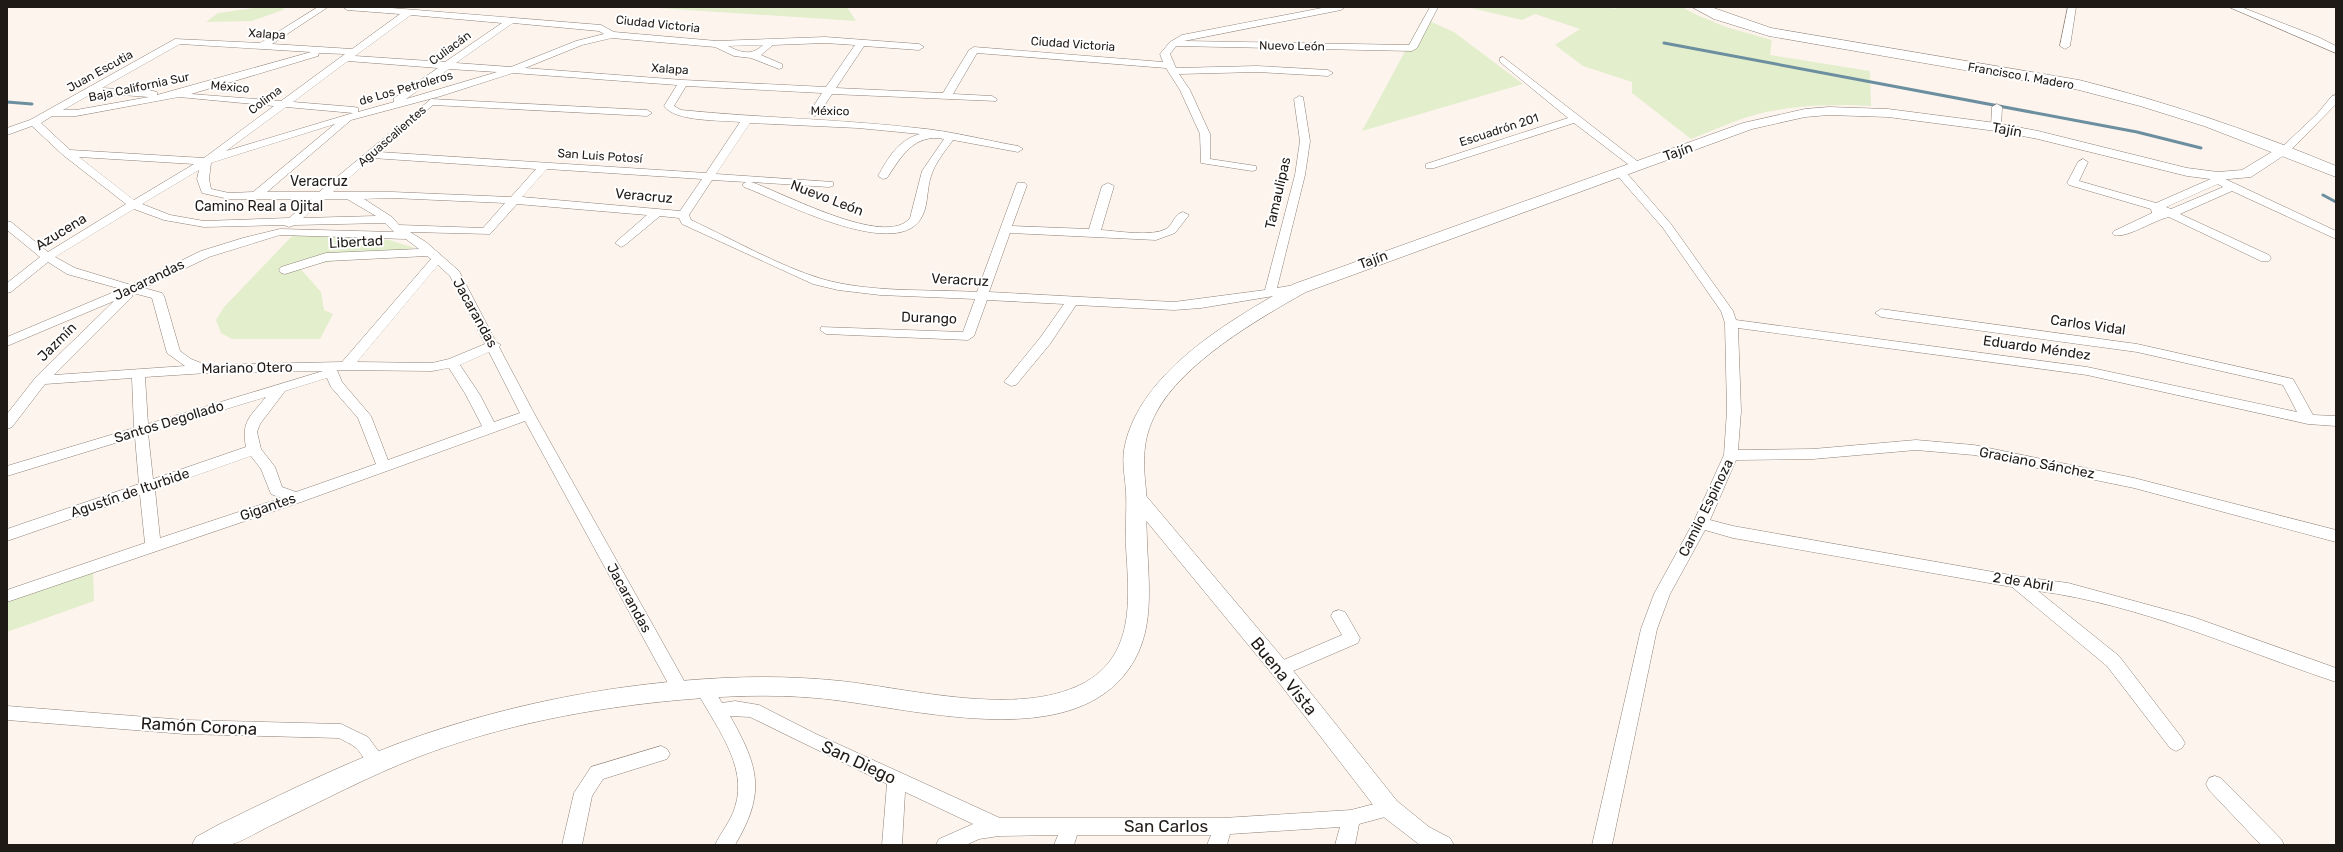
<svg xmlns="http://www.w3.org/2000/svg" width="2343" height="852" font-family="Rubik,sans-serif">
  <rect width="100%" height="100%" fill="#fdf4ee"/>
  <!-- green -->
  <path fill="#e3eecc" d="M261,7H285L283,10L252,21L206,22L218,13Z
    M642,7H847L856,21Z
    M1467,7H1609L1614,9L1618,7H1682L1697,15L1726,27L1772,40L1770,55L1870,71L1871,106C1836,104 1801,105 1766,112C1740,118 1716,129 1691,139L1632,93V82L1583,66L1555,45L1580,29L1535,14L1522,20Z
    M1423,18L1454,32L1523,84L1362,131Z
    M295,233L389,240L415,248L299,267L321,292L324,310L333,314L320,339H232L221,333L216,320L224,307Z
    M93,570L94,601L7,632L8,600Z"/>
  <g fill="none" stroke-linecap="round" stroke-linejoin="round">
    <!-- stream -->
    <path stroke="#6c8fa0" stroke-width="3" d="M1664,43L2137,132L2201,148
      M7,102L32,104
      M2323,195L2336,202"/>
    <!-- minor casing -->
    <g stroke="#8e8177" stroke-width="1">
      <path id="minor" d="M318,7H328L272,44L352,49L400,14L347,10L343,7H379L601,25L614,32L717,41L825,37L919,44L924,47L919,50L864,46L836,88L943,93L969,50L974,47L1163,62L1160,54L1170,42L1182,35L1327,7H1345L1341,10L1184,41L1409,45L1430,7H1438L1417,48L1412,51L1176,46L1170,54L1176,68L1257,66L1328,70L1333,73L1328,76L1257,72L1179,74L1190,90L1210,134V159L1256,166V170L1252,171L1201,163L1200,134L1180,90L1166,68L977,53L953,94L992,96L997,99L996,101L832,94L818,115L814,116L809,113L822,93L686,86L674,106L681,110C760,118 838,119 917,128C951,131 984,140 1018,146L1023,149L1018,152L953,140C945,151 935,163 931,176C926,191 929,207 920,220C892,260 779,200 744,187L742,185L746,182L712,180L689,215L691,220C732,239 779,266 822,279C872,293 926,289 977,292L1017,183H1025L1027,185L1012,226L1089,229L1102,186L1108,183L1114,186L1101,230C1117,231 1152,237 1166,229C1173,225 1174,214 1183,212L1189,215L1175,233L1156,240L1010,233L989,292L1174,302L1265,290L1295,175L1300,141L1294,99L1299,96L1303,97L1310,141L1305,175L1277,288L1300,284L1306,288L1304,291L1201,308L1174,310L1076,305L1050,344L1016,385L1011,386L1004,382L1040,338L1064,304L987,300L974,336L968,340L826,334L820,330L821,327L963,332L975,299L880,295L838,290L813,284L682,224L679,218L660,216L625,245L621,247L615,243L617,241L647,215L517,204L490,234L410,232L426,242L459,271L496,342L501,345L499,347L535,415L687,686L690,691L687,696L681,698L675,696L525,421L301,502L7,602V590L145,543L140,495L7,541V529L139,484L135,437L7,476V466L134,428L132,378L45,384L12,427L7,429V414L36,377L114,301L7,346V337L121,289L67,274L48,262L11,292L7,293V283L40,257L7,230V221L11,222L48,252L126,204L63,155L32,126L7,135V128L30,120L175,39L260,43ZM411,15L502,23L445,62L355,56ZM513,23L599,31L604,34L576,41L511,67L456,63ZM612,38L715,47L734,56L751,58L779,69L782,68V64L761,55L773,45L825,43L855,45L826,87L683,80L525,68L582,45ZM180,44L311,52L157,95V92L153,91L102,88ZM763,45C752,56 741,53 728,46ZM319,53L345,54L281,101L191,94L318,56ZM348,61L438,68L394,98V102L358,112V108L354,107L293,102ZM449,69L497,72L406,99ZM513,73L677,85L664,106C675,122 721,120 740,122L706,173L379,152L433,105L647,116L652,113L647,110L431,99L319,192H267L351,120L441,96ZM93,93H94L149,97L76,110H63ZM179,97L274,106L204,158L70,150L41,123L52,116H76ZM286,107L353,113L226,151ZM750,123L858,128L920,134C898,140 888,158 878,176L883,179L887,178C901,157 914,133 944,139L922,171L910,218C886,249 782,192 751,182L829,187L833,186V182L716,174ZM335,124L253,192L229,193L211,189L209,179L211,163ZM79,157L194,164L134,200ZM372,158L536,169L511,197L392,192H333ZM547,169L702,179L680,211L522,197ZM199,170L197,179L202,193L229,199H312L289,218L204,221L170,215L142,204ZM392,198L505,203L483,228L399,225L392,217L364,199ZM325,199H347L376,216L303,218ZM134,209L164,220L204,227L284,225L289,227L295,225L385,223L394,232L280,229L243,238L201,251L131,285L75,268L55,257ZM280,235L406,239L419,249L326,253L281,267L279,270L281,273L285,274L327,261L427,256L431,259L342,362L206,365L191,359L180,351L164,296L162,293L144,288L209,257ZM438,265L450,276L485,344L449,359L432,363L357,362ZM133,293L152,298L167,353L185,366L54,375L132,297ZM489,352L520,413L494,422L480,395L460,365ZM449,368L466,395L482,426L388,460L371,416L342,382L337,370L432,371ZM323,371L148,424L145,377L207,373ZM327,378L331,387L358,418L376,464L296,492L282,487L275,467L261,449L257,432L260,424L285,391ZM266,397C250,417 241,421 246,447L153,479L148,433ZM251,456L261,469L271,494L281,498L160,538L155,490Z
        M2068,7H2076L2070,46L2065,49L2060,46Z
        M2229,7H2241L2318,37L2336,46V53Z
        M1503,57L1641,164V168H1633L1574,123L1434,168H1426V164L1568,118L1500,62V58Z
        M2336,95V104L2289,152H2281V148L2317,114L2332,96Z
        M1997,104L2002,107L2001,127L1996,130L1991,127L1992,107Z
        M2083,159L2088,162L2079,181L2156,203L2213,178L2214,174H2222L2223,178L2336,231V239L2232,191L2180,214L2269,255L2271,258L2269,261H2261L2169,217C2154,220 2126,239 2114,235L2112,233L2114,231L2152,213L2151,209L2069,185L2067,183L2078,162ZM2218,184L2223,187L2171,209L2166,207Z
        M1620,169L1624,170L1671,224L1733,311L1736,320L2087,367L2297,412L2283,385L2137,352L1881,317L1875,313L1881,309L2137,344L2293,379L2313,415L2336,416V426L2308,424L2087,375L1738,328L1741,411L1738,450L1813,449L1916,440L1974,445L2134,478L2336,530V542L2134,488L1974,455L1916,450L1813,459L1736,460L1710,520L1733,526L2016,576L2068,583L2193,617L2336,668V682C2237,649 2142,605 2038,591L2119,656L2182,738L2185,743L2182,748L2176,751L2170,748L2107,666L2012,587L1733,538L1705,530L1670,594L1657,629L1612,845H1592L1641,629L1654,594L1693,523L1724,455L1727,411L1725,323L1721,311L1663,228L1616,174L1615,172Z
        M1339,610L1345,612L1360,638L1358,643L1286,674L1280,676L1274,674L1272,669L1274,664L1342,635L1331,616L1333,612Z
        M704,681L710,683L722,703L735,701L759,705L816,734L1000,818H1223L1351,810L1389,800L1396,802L1398,808L1396,814L1359,824L1355,845H1335L1340,827L1230,834L1227,845H1207L1211,835H1077L1074,845H1054L1058,835L999,836L979,839L966,845H936L939,839L973,824L905,792L902,845H882L887,784L750,717L730,716C759,767 766,793 735,845H715C721,832 731,821 735,807C749,765 713,723 695,688L698,683Z
        M7,706L185,720L341,724L368,737L387,763L384,769C368,774 366,757 356,748C352,744 344,741 339,738L185,734L7,720Z
        M661,746L667,749L670,754L667,759L603,779L592,796L582,845H562L574,793L591,767Z
        M2215,776L2221,778L2281,839L2284,845H2261L2209,790L2206,784L2209,778Z"/>
    </g>
    <!-- tertiary casing -->
    <g stroke="#8e8177" stroke-width="1">
      <path id="tertiary" d="M1136,490L1142,491L1287,663L1397,801L1429,827L1450,838L1454,845H1420L1381,815L1273,675L1130,501L1127,496L1130,491Z"/>
    </g>
    <!-- secondary casing -->
    <g stroke="#8e8177" stroke-width="1">
      <path id="secondary" d="M1829,107L1888,109L1996,123L2038,131L2187,168L2218,172L2242,170L2280,147L2285,146L2292,150L2251,177L2218,180L2187,176L2038,139L1996,131L1888,117L1829,115L1805,117L1752,129L1306,292C1258,319 1182,363 1156,413C1142,439 1143,462 1146,490C1147,507 1146,524 1147,541C1149,593 1157,643 1117,683C1049,750 900,705 816,698C770,694 724,696 679,700C591,708 501,725 418,757C369,776 322,801 274,824C260,830 243,842 228,845C217,847 203,845 192,845L196,837L218,825C284,793 352,759 422,735C519,702 621,683 723,678C763,676 802,677 841,681C912,689 1017,717 1082,684C1136,656 1129,598 1126,547C1125,529 1127,510 1126,491C1125,477 1122,464 1124,450C1126,438 1130,427 1135,417C1164,358 1239,315 1294,284L1743,123L1805,109Z"/>
    </g>
    <!-- primary casing -->
    <g stroke="#8e8177" stroke-width="1">
      <path id="primary" d="M1692,7H1711L1771,28L2079,80C2167,102 2252,131 2336,166V177L2204,126L2140,106L2079,90L1769,36L1714,19Z"/>
    </g>
    <!-- minor -->
    <use href="#minor" fill="#fff" fill-rule="evenodd"/>
    <!-- tertiary -->
    <use href="#tertiary" fill="#fff" fill-rule="evenodd"/>
    <!-- secondary -->
    <use href="#secondary" fill="#fff" fill-rule="evenodd"/>
    <!-- primary -->
    <use href="#primary" fill="#fff" fill-rule="evenodd"/>
  </g>
  <g text-anchor="middle" dominant-baseline="central" stroke-width="4" stroke-linejoin="round" paint-order="stroke">
    <!-- far-street labels -->
    <g font-size="12" fill="#201a17" stroke="#fff">
      <text transform="translate(658 24) rotate(6)">Ciudad Victoria</text>
      <text transform="translate(267 34) rotate(4)">Xalapa</text>
      <text transform="translate(1073 44) rotate(4)">Ciudad Victoria</text>
      <text transform="translate(1292 46) rotate(1)">Nuevo León</text>
      <text transform="translate(450 48) rotate(-36)">Culiacán</text>
      <text transform="translate(670 69) rotate(4)">Xalapa</text>
      <text transform="translate(100 71) rotate(-29)">Juan Escutia</text>
      <text transform="translate(2021 76) rotate(10)">Francisco I. Madero</text>
      <text transform="translate(139 87) rotate(-12)">Baja California Sur</text>
      <text transform="translate(230 87) rotate(5)">México</text>
      <text transform="translate(406 88) rotate(-16)">de Los Petroleros</text>
      <text transform="translate(265 100) rotate(-37)">Colima</text>
      <text transform="translate(830 111) rotate(1)">México</text>
      <text transform="translate(1499 130) rotate(-18)">Escuadrón 201</text>
      <text transform="translate(392 136) rotate(-41)">Aguascalientes</text>
      <text transform="translate(600 156) rotate(4)">San Luis Potosí</text>
    </g>
    <!-- street labels -->
    <g font-size="14" fill="#201a17" stroke="#fff">
      <text transform="translate(2007 130) rotate(10)">Tajín</text>
      <text transform="translate(1678 152) rotate(-20)">Tajín</text>
      <text x="319" y="181">Veracruz</text>
      <text transform="translate(1278 193) rotate(-77)">Tamaulipas</text>
      <text transform="translate(644 196) rotate(5)">Veracruz</text>
      <text transform="translate(827 198) rotate(21)">Nuevo León</text>
      <text x="259" y="206">Camino Real a Ojital</text>
      <text transform="translate(61 232) rotate(-32)">Azucena</text>
      <text transform="translate(356 242) rotate(-3)">Libertad</text>
      <text transform="translate(1373 260) rotate(-20)">Tajín</text>
      <text transform="translate(149 280) rotate(-26)">Jacarandas</text>
      <text transform="translate(960 280) rotate(3)">Veracruz</text>
      <text transform="translate(475 313) rotate(61)">Jacarandas</text>
      <text transform="translate(929 318) rotate(2)">Durango</text>
      <text transform="translate(2088 325) rotate(8)">Carlos Vidal</text>
      <text transform="translate(57 342) rotate(-45)">Jazmín</text>
      <text transform="translate(2037 348) rotate(8)">Eduardo Méndez</text>
      <text transform="translate(247 368) rotate(-1)">Mariano Otero</text>
      <text transform="translate(169 422) rotate(-17)">Santos Degollado</text>
      <text transform="translate(2037 463) rotate(11)">Graciano Sánchez</text>
      <text transform="translate(130 493) rotate(-19)">Agustín de Iturbide</text>
      <text transform="translate(268 507) rotate(-19)">Gigantes</text>
      <text transform="translate(1706 508) rotate(-64)">Camilo Espinoza</text>
      <text transform="translate(2023 582) rotate(9)">2 de Abril</text>
      <text transform="translate(629 598) rotate(61)">Jacarandas</text>
    </g>
    <!-- near-street labels -->
    <g font-size="17" fill="#201a17" stroke="#fff">
      <text transform="translate(1284 676) rotate(51)">Buena Vista</text>
      <text transform="translate(199 726) rotate(3)">Ramón Corona</text>
      <text transform="translate(859 762) rotate(25)">San Diego</text>
      <text x="1166" y="826">San Carlos</text>
    </g>
  </g>
  <!-- border -->
  <rect width="2343" height="852" fill="none" stroke="#201a17" stroke-width="16"/>
</svg>
